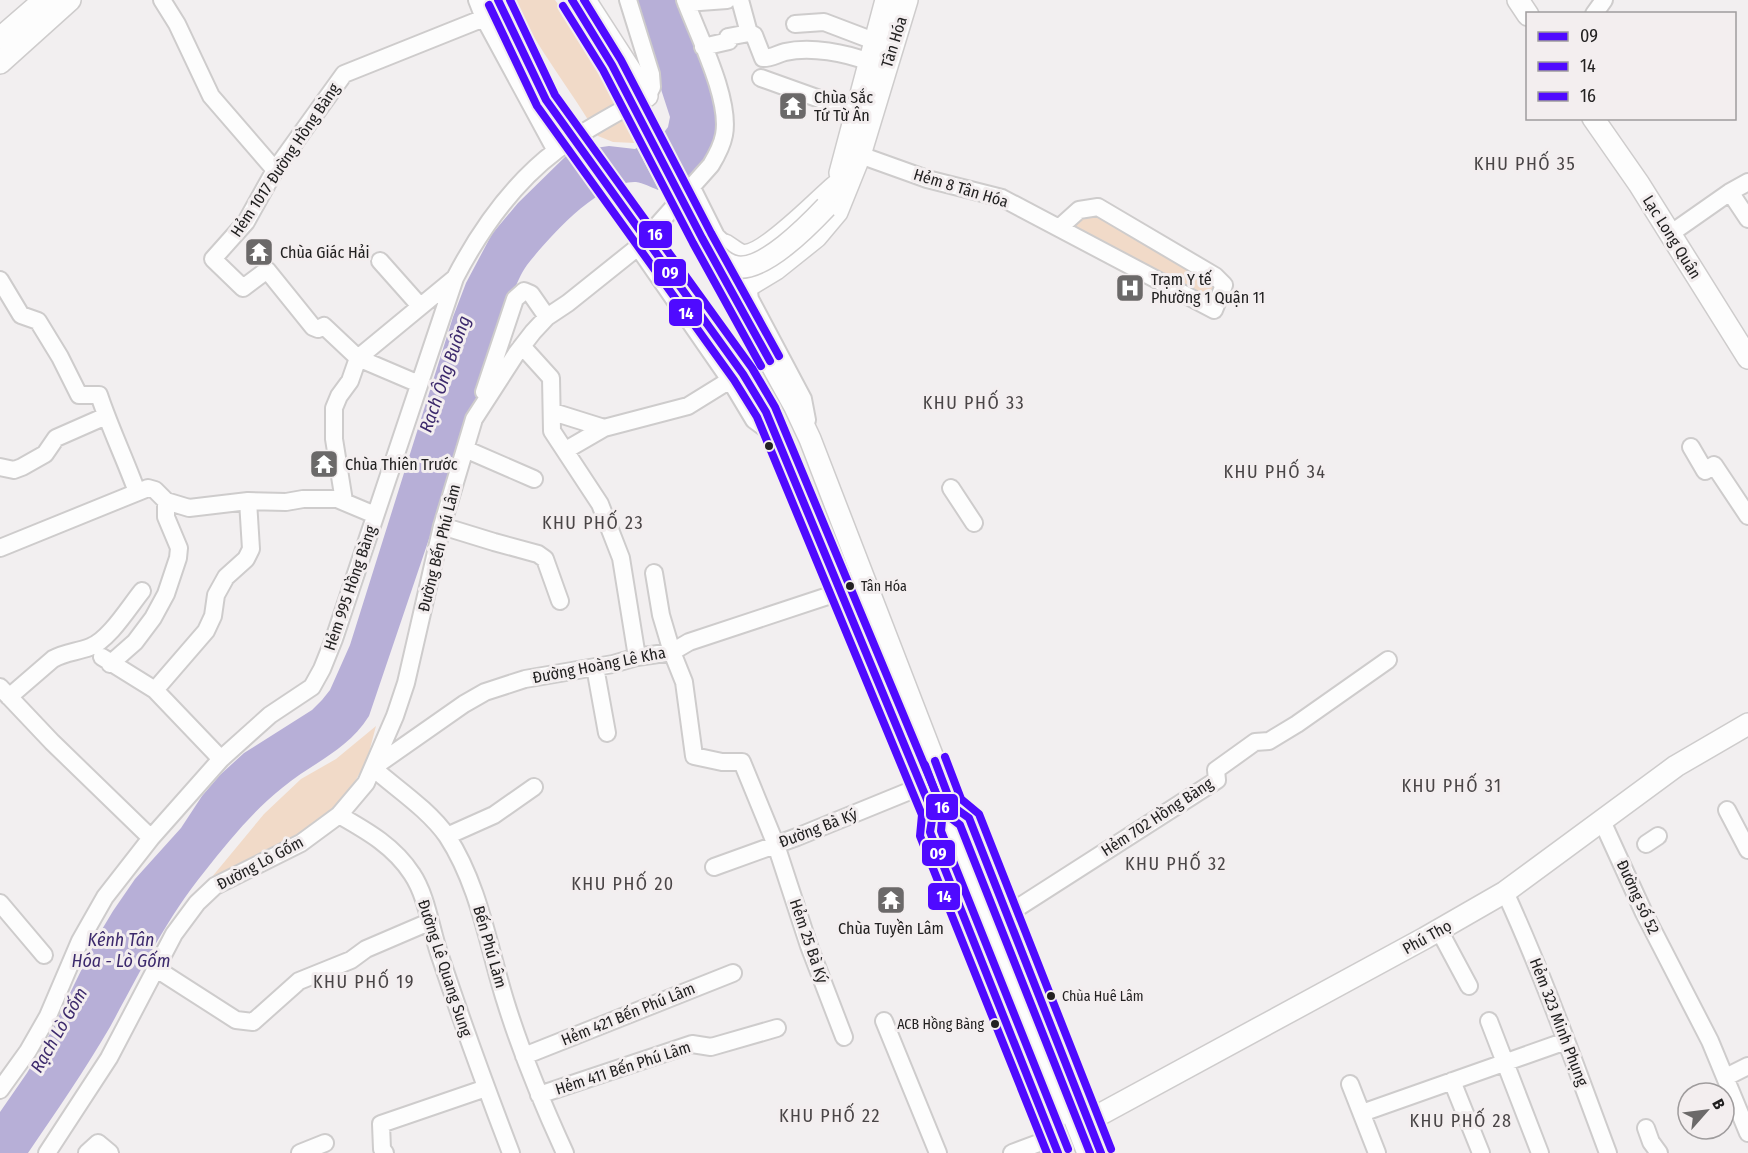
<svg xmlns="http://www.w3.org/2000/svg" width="1748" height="1153" font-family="'Fira Sans Condensed',sans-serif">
  <rect width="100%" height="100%" fill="#f2eff0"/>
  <!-- green -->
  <path fill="#f1dac8" d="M513,0H555C586,43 624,90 635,143L613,142L598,136C571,90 537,48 513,0Z
    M1097,211L1216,284L1212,303L1070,223Z
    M376,726L367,760L344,801L315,826L197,895L264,814L301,779L336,759Z"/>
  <!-- water -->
  <path fill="#b7afd7" d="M632,0H677L708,80L719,117L715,145L701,167L685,179L658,190C651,187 643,183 636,182C600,180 548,238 527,265C521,273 517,284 512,294L369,716C346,752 313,762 282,788C253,811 228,842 205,871C166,919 139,974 110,1027C85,1070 56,1112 28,1153H0V1112L27,1073L51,1032L98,936L113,911L135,879L181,828L202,796L220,775L244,753L312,710L322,700L330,690L350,645L453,317L466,283L492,234L518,203L566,156L588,149L609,146L635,149L665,131L668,127L670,117Z"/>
  <!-- pier -->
  <path fill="#f2eff0" d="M657,133L683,182L660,192L636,146Z"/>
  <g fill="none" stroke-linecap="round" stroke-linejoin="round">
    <!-- minor casing -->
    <g stroke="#cecccc" stroke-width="20">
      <path id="minor" d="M162,0L177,24L211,96L275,170
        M477,0L484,18L556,151
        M740,0L749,33
        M686,3L727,0
        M1594,14L1604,0
        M795,24L824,22L874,41
        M703,47L729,41L728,37L749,33L754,35L763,58C772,58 777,54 785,52C811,46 846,53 869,62
        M761,78L856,112
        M860,155L927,179L1002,198L1214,310L1224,285L1215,276L1098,207L1079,210L1059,228
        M691,186L716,236L725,245L748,286L750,299L803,399L807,420
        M1730,192L1748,219
        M1670,234L1730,192L1748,182
        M638,247L730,380L754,420L776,436
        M380,261L420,306
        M0,280L21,315L38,321L60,357L79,395H99C110,428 125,459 137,492
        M522,346L551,378L552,431L600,504L621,558L637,657
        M419,384L358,358L324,326L318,329L313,327L267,270L243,288L213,259L246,222L275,170L344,74L484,18
        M484,392L515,299L524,291L531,294L547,317
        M553,412L604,428
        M1691,447L1705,471L1714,465L1748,516
        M465,449L534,479
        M566,450L604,428L688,406L730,380
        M0,467L14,470L22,467L45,454L56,438L106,416
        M951,488L974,523
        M344,501L334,439V408L339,396L350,381L358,358L455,278
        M442,526L494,542L538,554L545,559L560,601
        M0,548L148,488L155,490L166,501L189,508L248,501L286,502L303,499H337L375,515
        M654,573L661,615L672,652L684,682L694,756L722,762H742L776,845L809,946L844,1037
        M102,657L155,690L221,759
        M110,664L135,642L153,618L166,594L178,558L179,548L166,517V501
        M595,667L607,733
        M0,687L52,742L151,838
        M155,690L206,631L213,616L216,595L226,577L246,559L251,549L248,501
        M9,697L53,659C65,652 77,652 90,647C109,640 129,607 142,591
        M374,767L464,704L485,692L525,679L613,664L637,657L672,652L689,642L840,592
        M373,768C397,789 429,810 447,836C479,885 488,945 505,1000C521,1052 542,1103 565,1153
        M1727,810L1748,850
        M339,815C367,831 394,846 412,874C427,896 431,931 440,956C462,1022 486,1088 511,1153
        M1602,821L1644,913L1710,1041L1748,1133
        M447,836L494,815L534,787
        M1646,844L1658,836
        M714,867L797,837L922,786
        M1505,892C1544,977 1575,1065 1608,1153
        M0,903L44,955
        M1008,914L1217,780L1216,770L1255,742L1269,741L1297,724L1388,660
        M1439,930L1469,986
        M155,968L236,1020L253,1022L299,981L351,960L366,949L429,922
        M884,1021L938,1153
        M1489,1021L1540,1153
        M524,1056L733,973
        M1726,1077L1748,1066
        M1452,1081L1481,1153
        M1350,1084L1377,1153
        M0,1090L28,1051L48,1016L80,941L105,897L151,838L221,759L270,715L312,687L322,669L334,639L455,278C480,230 513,183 557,150C585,129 617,113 647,96L652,87L651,74L628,0
        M539,1095L692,1044L711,1047L777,1028
        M1362,1113L1566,1041
        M1646,1128L1651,1142L1659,1153
        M47,1153L109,1058L174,934L197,903L215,886L301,843L339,815L366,783L395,716L406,683L442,526L474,419L516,354L533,332L547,317L568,303L638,247L711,165C717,155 722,146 724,135C731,99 698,35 685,0
        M87,1153L98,1143L110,1153
        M300,1153L325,1143
        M385,1153L382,1149L381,1124L486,1088
        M1012,1153L1052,1138"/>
    </g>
    <!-- major casing -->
    <g stroke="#cecccc" stroke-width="24">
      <path id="major" d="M585,0L647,96
        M1518,0L1528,15
        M0,38L44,0
        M0,63L70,0
        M1593,118L1639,184L1748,358
        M840,173L886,0
        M725,245C730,248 736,253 741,255C763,260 819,199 837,185
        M707,248L795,407L810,439L974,864L1088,1153
        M748,286L776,269L816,237L837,212L860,155L907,0
        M766,412L1058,1116
        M1036,1100L1058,1153
        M1088,1121L1425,938L1505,892L1676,766L1748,724"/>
    </g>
    <!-- minor -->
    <use href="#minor" stroke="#fdfdfd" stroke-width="16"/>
    <!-- major -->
    <use href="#major" stroke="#fdfdfd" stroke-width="21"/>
    <!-- major-bridge casing -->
    <g stroke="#cecccc" stroke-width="24" stroke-linecap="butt">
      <path id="major-bridge" d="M498,0L546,100L743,374L766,412
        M572,0L612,65L702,238C711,249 722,265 737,267C764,271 808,226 826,207"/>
    </g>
    <!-- major-bridge -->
    <use href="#major-bridge" stroke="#fdfdfd" stroke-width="21"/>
    <!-- bus-1 casing -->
    <g stroke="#f3eeef" stroke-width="12">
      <path id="bus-1" d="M498,0L546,100L743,374L766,412L933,814L930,832L1058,1153
        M572,0L612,65L702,238L770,361
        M935,761L952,806L969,818L1101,1153"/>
    </g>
    <!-- bus-2 casing -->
    <g stroke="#f3eeef" stroke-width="12">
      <path id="bus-2" d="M489,5L537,106L734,380L757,417L922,815L920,836L1047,1153
        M563,6L603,70L693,243L761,366
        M925,765L943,812L960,825L1090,1153"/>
    </g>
    <!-- bus-3 casing -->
    <g stroke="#f3eeef" stroke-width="12">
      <path id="bus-3" d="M510,0L555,95L752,368L775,407L943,810L941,831L1068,1149
        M584,0L621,60L711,233L779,356
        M945,757L961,799L979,814L1111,1149"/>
    </g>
    <!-- bus-1 -->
    <use href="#bus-1" stroke="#4f0aff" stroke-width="8"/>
    <!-- bus-2 -->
    <use href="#bus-2" stroke="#4f0aff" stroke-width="8"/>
    <!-- bus-3 -->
    <use href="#bus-3" stroke="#4f0aff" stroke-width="8"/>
  </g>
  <!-- icons -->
  <defs>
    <g id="temple-square" transform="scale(1.5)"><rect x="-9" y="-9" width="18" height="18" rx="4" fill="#6b6969" stroke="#f3eeef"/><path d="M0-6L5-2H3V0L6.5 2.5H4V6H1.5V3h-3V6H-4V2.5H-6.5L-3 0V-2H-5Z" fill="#fff"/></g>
    <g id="hospital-square" transform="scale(1.5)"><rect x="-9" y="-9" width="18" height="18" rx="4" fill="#6b6969" stroke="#f3eeef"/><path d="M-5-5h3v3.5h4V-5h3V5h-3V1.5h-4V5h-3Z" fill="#fff"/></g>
  </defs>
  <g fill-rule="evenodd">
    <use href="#temple-square" x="793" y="106"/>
    <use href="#temple-square" x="259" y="252"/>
    <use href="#hospital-square" x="1130" y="288"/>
    <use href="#temple-square" x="324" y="464"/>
    <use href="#temple-square" x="891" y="900"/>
  </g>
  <!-- markers -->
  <g fill="#222121" stroke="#f3eeef" stroke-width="2">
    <circle cx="769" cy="446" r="5"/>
    <circle cx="850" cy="586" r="5"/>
    <circle cx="1051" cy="996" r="5"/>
    <circle cx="995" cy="1024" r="5"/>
  </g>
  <g text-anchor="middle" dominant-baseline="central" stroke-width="6" stroke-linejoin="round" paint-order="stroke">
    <!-- bus labels -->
    <g font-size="14" fill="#222121" stroke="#f3eeef" text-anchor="start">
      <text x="861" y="586">Tân Hóa</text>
      <text x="1062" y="996">Chùa Huê Lâm</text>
      <text x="984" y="1024" text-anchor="end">ACB Hồng Bàng</text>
    </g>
    <!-- street labels -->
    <g font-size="16" fill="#222121" stroke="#f3eeef">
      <text transform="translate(894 42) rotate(-73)">Tân Hóa</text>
      <text transform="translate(285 160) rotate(-56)">Hẻm 1017 Đường Hồng Bàng</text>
      <text transform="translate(961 188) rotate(17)">Hẻm 8 Tân Hóa</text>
      <text transform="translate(1672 237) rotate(58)">Lạc Long Quân</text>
      <text transform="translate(439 548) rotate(-76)">Đường Bến Phú Lâm</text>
      <text transform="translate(350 588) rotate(-71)">Hẻm 995 Hồng Bàng</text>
      <text transform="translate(599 665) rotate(-11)">Đường Hoàng Lê Kha</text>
      <text transform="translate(1157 817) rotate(-33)">Hẻm 702 Hồng Bàng</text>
      <text transform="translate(818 828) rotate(-21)">Đường Bà Ký</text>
      <text transform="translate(260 863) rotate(-28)">Đường Lò Gốm</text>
      <text transform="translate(1638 897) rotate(65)">Đường số 52</text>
      <text transform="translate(1427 937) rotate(-29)">Phú Thọ</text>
      <text transform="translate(809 941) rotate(71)">Hẻm 25 Bà Ký</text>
      <text transform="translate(490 947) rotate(74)">Bến Phú Lâm</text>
      <text transform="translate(445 968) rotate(72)">Đường Lê Quang Sung</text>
      <text transform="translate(628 1014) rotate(-22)">Hẻm 421 Bến Phú Lâm</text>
      <text transform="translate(1559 1022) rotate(69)">Hẻm 323 Minh Phụng</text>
      <text transform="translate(623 1068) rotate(-18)">Hẻm 411 Bến Phú Lâm</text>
    </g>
    <!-- poi labels -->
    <g font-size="16" fill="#222121" stroke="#f3eeef" text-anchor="start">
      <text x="814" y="97">Chùa Sắc<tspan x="814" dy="18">Tứ Từ Ân</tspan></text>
      <text x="280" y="252">Chùa Giác Hải</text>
      <text x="1151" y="279">Trạm Y tế<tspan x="1151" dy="18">Phường 1 Quận 11</tspan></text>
      <text x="345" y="464">Chùa Thiên Trước</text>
      <text x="891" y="928" text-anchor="middle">Chùa Tuyền Lâm</text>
    </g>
    <!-- neighbourhood labels -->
    <g font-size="18" letter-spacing="1.5" fill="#494546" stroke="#f3eeef">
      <text x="1525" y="164">KHU PHỐ 35</text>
      <text x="974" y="403">KHU PHỐ 33</text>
      <text x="1275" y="472">KHU PHỐ 34</text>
      <text x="593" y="523">KHU PHỐ 23</text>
      <text x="1452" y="786">KHU PHỐ 31</text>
      <text x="1176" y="864">KHU PHỐ 32</text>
      <text x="623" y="884">KHU PHỐ 20</text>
      <text x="364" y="982">KHU PHỐ 19</text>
      <text x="830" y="1116">KHU PHỐ 22</text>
      <text x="1461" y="1121">KHU PHỐ 28</text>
    </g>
    <!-- water labels -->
    <g font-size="18" font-style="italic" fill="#3c296c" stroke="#f3eeef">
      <text transform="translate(445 374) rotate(-71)">Rạch Ông Buông</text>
      <text x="121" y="940">Kênh Tân<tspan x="121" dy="21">Hóa - Lò Gốm</tspan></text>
      <text transform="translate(59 1030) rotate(-60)">Rạch Lò Gốm</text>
    </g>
  </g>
  <g stroke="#f3eeef" stroke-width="2">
    <rect x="638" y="220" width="35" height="29" rx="6" fill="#4f0aff"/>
    <rect x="653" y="258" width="34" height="29" rx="6" fill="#4f0aff"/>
    <rect x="668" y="298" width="35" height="29" rx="6" fill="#4f0aff"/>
    <rect x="925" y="793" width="34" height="28" rx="6" fill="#4f0aff"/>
    <rect x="921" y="839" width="35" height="28" rx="6" fill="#4f0aff"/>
    <rect x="927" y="882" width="34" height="29" rx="6" fill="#4f0aff"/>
  </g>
  <g font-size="16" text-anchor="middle" font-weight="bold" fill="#fff">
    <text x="655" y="240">16</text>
    <text x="670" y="278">09</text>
    <text x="686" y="319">14</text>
    <text x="942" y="813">16</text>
    <text x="938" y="859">09</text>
    <text x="944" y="902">14</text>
  </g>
  <!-- legend -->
  <rect x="1526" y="12" width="210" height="108" fill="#f3eeef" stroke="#9f9c9d" stroke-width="1.5"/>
  <rect x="1538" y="32" width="30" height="9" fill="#4f0aff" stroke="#9f9c9d" stroke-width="1.5"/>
  <text x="1580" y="42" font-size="18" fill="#222121">09</text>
  <rect x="1538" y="62" width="30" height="9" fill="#4f0aff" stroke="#9f9c9d" stroke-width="1.5"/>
  <text x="1580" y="72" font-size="18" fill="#222121">14</text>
  <rect x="1538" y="92" width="30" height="9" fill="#4f0aff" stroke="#9f9c9d" stroke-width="1.5"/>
  <text x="1580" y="102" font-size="18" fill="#222121">16</text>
  <!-- north arrow -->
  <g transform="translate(1706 1111) rotate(62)"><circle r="28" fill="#f3eeef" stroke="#9f9c9d" stroke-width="1.5"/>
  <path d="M0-4.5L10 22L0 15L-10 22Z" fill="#6b6969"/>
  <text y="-9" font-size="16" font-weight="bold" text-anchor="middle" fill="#222121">B</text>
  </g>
</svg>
